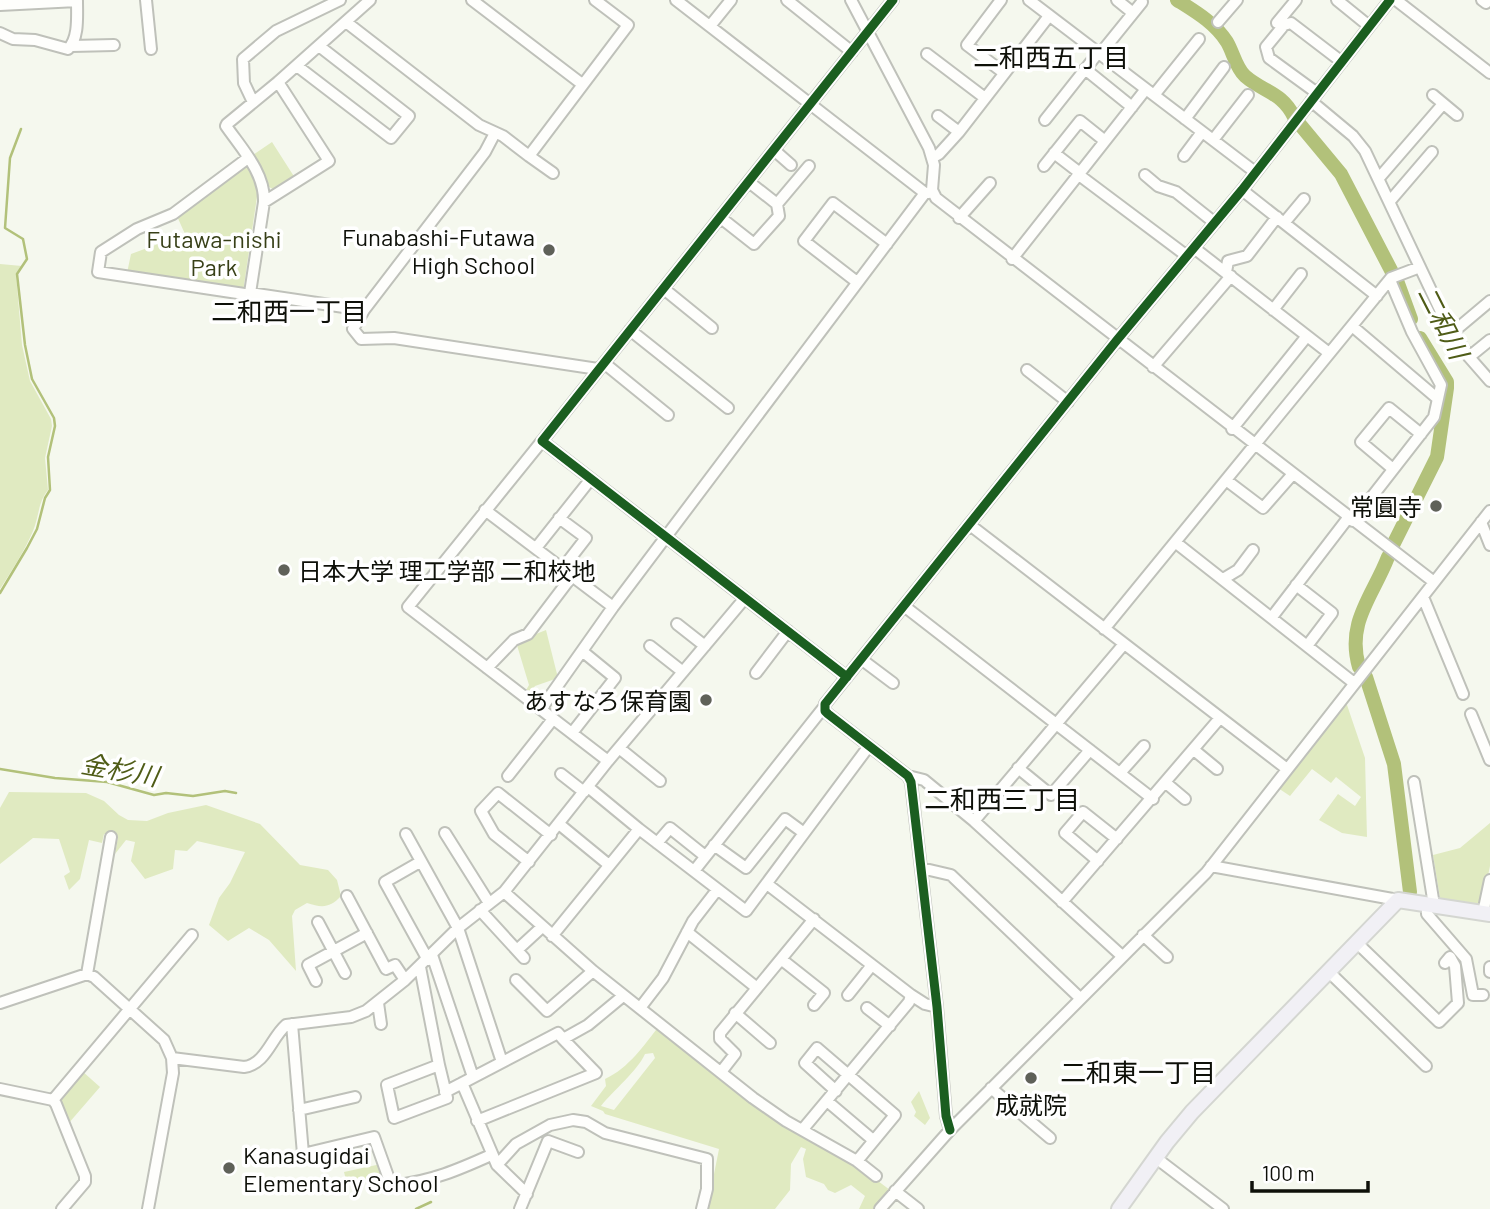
<svg xmlns="http://www.w3.org/2000/svg" width="1490" height="1209" font-family="Barlow,'Noto Sans JP',sans-serif">
  <rect width="100%" height="100%" fill="#f5f8ee"/>
  <!-- green -->
  <path fill="#e0eac1" fill-rule="evenodd" d="M272,142L295,178L275,190L269,187L264,173L253,155Z
    M245,164L257,183L258,190L243,292L127,273L131,254L185,234L176,214Z
    M0,264L22,266L16,274L22,345L30,381L51,419L52,426L45,458L48,490C38,502 39,517 33,531C24,552 12,570 0,589Z
    M546,630L558,678L535,686L529,695L525,692L529,685L516,642Z
    M1346,702L1365,758L1367,837L1342,833L1319,820L1338,794L1355,806L1361,797L1336,777L1331,783L1312,769L1290,796L1278,788Z
    M9,792L86,793L104,801L119,815L128,820L147,821L168,813L206,805L260,824L300,865L328,870L337,880L341,896C330,908 322,908 307,903L295,910L292,916L296,971L269,940L249,928L228,941L209,925L219,898L230,883L245,852L197,841L187,851L175,850L173,869L145,879L131,861L135,842L126,840L115,854L118,837L104,834L102,843L89,840L80,879L69,890L64,876L70,872L59,839L33,838L0,864V808Z
    M1490,823V866L1482,905L1440,898L1433,855L1460,848Z
    M660,1025C734,1084 815,1133 890,1190L874,1209H859L865,1196L851,1185L835,1193L828,1190L824,1184L806,1177L803,1159L806,1149L801,1147L791,1164L790,1190L775,1209H707L719,1149L605,1114L603,1111L591,1106L606,1086L605,1079C629,1068 644,1045 660,1025ZM653,1053L655,1058L614,1110L601,1106C613,1091 638,1070 645,1054Z
    M82,1071L100,1087L68,1124L59,1099Z
    M919,1091L930,1118L925,1125L914,1116L916,1112L911,1102Z
    M381,1164L383,1175L347,1184L344,1172Z"/>
  <g fill="none" stroke-linecap="round" stroke-linejoin="round">
    <!-- stream -->
    <path stroke="#b2c17a" stroke-width="2.5" d="M0,593L27,548L37,529L45,498L50,490L48,457L55,426L54,418L32,379L25,345L17,274L27,259L23,239L5,228L10,158L21,129
      M0,769L55,778L107,782L154,795L166,793L193,796L225,791L236,793
      M416,1209L431,1202"/>
    <!-- river -->
    <path stroke="#b2c17a" stroke-width="14" d="M1177,0C1196,12 1215,23 1227,42C1233,52 1236,68 1245,76C1263,92 1282,92 1294,117
      M1297,121L1341,174L1393,274
      M1396,278L1411,319
      M1393,545L1437,457L1447,388V382L1420,338
      M1359,667C1346,622 1373,596 1388,557
      M1366,677L1394,764L1410,892"/>
    <!-- minor casing -->
    <g stroke="#bfc1ba" stroke-width="14">
      <path id="minor" d="M146,0L151,49
        M370,0L278,82L227,124L226,126C242,149 265,173 264,202L250,293L364,310L485,152L495,133
        M472,0L582,84
        M676,0L925,193H929
        M787,0L852,52
        M851,0L929,148L934,165L932,190L936,198L1434,582
        M1001,0L967,45L1004,73
        M1029,0L1255,172
        M1117,0L1133,13
        M1337,0L1369,26
        M1396,0L1490,73
        M1482,0L1486,3L1488,0
        M0,5L77,1C77,17 79,38 68,49L35,40L13,39L0,33
        M346,22L479,125L503,136L529,156L628,25L595,0
        M1218,22L1237,0
        M1277,23L1296,0
        M710,26L731,0
        M72,46L114,45
        M927,54L985,98
        M1100,54L1142,2
        M297,66L391,138L409,116L319,46
        M1085,69L1132,107
        M1317,93L1269,58L1266,47L1284,25L1291,23L1342,62
        M1154,95L1199,39
        M1433,95L1457,115
        M1311,101L1353,136L1365,151L1445,320L1469,357L1490,381
        M253,102L244,83L243,59L276,31L340,0
        M938,116L959,132
        M1185,119L1224,67
        M1045,120L1098,53
        M1213,140L1248,95
        M774,150L791,165
        M1054,153L1080,173
        M529,156L553,173
        M1184,156L1202,132
        M248,158L173,214L137,229L101,252L98,272L251,295
        M932,158L939,154L959,132L1049,16
        M1044,166L1080,121L1105,141
        M1079,175L1187,256
        M1145,175L1158,186L1176,192L1215,223
        M1379,178L1443,104
        M749,182L777,204
        M1242,190L1377,296
        M1390,201L1432,152
        M264,202L329,161L278,82
        M721,218L754,244L779,216L777,204L809,166
        M959,218L990,183
        M1284,223L1304,199
        M1194,248L1329,353
        M1012,259L1146,89
        M1226,272L1228,261L1247,256L1277,217
        M857,282L804,241L833,203L887,244
        M664,289L712,328
        M364,310L353,329L361,339L394,338L598,369
        M1273,310L1301,274
        M1352,326L1438,399
        M630,330L728,408
        M1452,333L1490,301
        M1469,357L1490,340
        M604,363L668,415
        M1153,367L1231,276
        M1027,370L1068,402
        M1232,429L1307,336
        M542,441L408,607L608,761
        M1393,469L1361,442L1389,408L1421,434
        M1226,480L1263,508L1292,475
        M485,510L613,607
        M559,518L586,538L562,569
        M1353,521L1434,417L1441,385L1412,332L1390,280
        M1481,522L1490,545
        M970,525L1287,769
        M1175,542L1354,683
        M536,548L590,480
        M1223,579L1238,570L1253,550
        M1296,585L1332,613L1307,646
        M1423,597L1463,694
        M904,606L1153,799
        M1272,617L1348,518
        M677,624L705,646
        M1104,629L1391,278L1420,267
        M650,646L683,672
        M861,659L893,683
        M487,668L514,640L528,634L572,576
        M756,673L788,631
        M847,677L542,441L893,0
        M541,709L613,607L925,193
        M1471,714L1490,760
        M572,733L615,678L582,651
        M619,748L660,781
        M1194,750L1217,769
        M1018,768L1051,795L1090,750
        M1120,773L1144,746
        M561,774L584,792
        M508,776L553,719
        M908,776L924,780L974,821L1122,956
        M1414,782L1434,905
        M1166,783L1185,799
        M588,787L639,829L746,911L869,746
        M974,821L1124,644
        M559,824L609,865
        M445,833L489,903
        M406,834L458,928L502,1062
        M657,843L670,828L705,856
        M714,845L746,868L785,819L804,833
        M1098,861L1065,833L1083,812L1117,839
        M420,862L385,882L428,960
        M529,862L494,834L481,811L498,793L551,835
        M1211,866L1398,900
        M921,868L951,875L1080,998
        M694,871L824,707
        M767,884L911,995L925,1004L937,1007
        M504,892L593,971L753,1098L786,1121L857,1161L876,1176
        M347,896L386,969L395,965L405,980
        M1062,902L1220,718
        M1427,904V914L1466,959L1473,995H1483
        M480,910L524,958
        M1483,913L1490,880
        M318,922L345,973
        M687,932L757,988
        M1143,935L1167,957
        M552,936L639,829
        M1357,943L1439,1022L1458,1003L1455,966L1450,957L1445,963
        M517,950L542,927
        M432,955L473,1077
        M781,959L824,993L814,1005
        M420,967L439,1065L387,1085L394,1118L447,1098L439,1065
        M1329,972L1426,1066
        M1490,972V967
        M87,974L111,837
        M516,980L547,1011L593,971
        M316,981L308,965L367,933
        M848,995L872,965
        M0,1003L87,974L94,977L164,1040L172,1058L173,1073L148,1209
        M378,1003L381,1024
        M640,1008L663,978L693,921L717,890
        M867,1008L890,1026
        M735,1013L770,1043
        M292,1024L303,1154L374,1137L389,1179L395,1185C430,1182 460,1169 491,1155
        M172,1058L244,1067C266,1064 271,1038 286,1025L351,1017L366,1011L405,980L458,928L504,892L608,761L745,598
        M721,1072L735,1054L720,1039V1033L814,919
        M462,1083L497,1165L527,1194
        M991,1088L1050,1138
        M0,1089L53,1100L56,1104L85,1176V1182L62,1209
        M836,1091L805,1063L817,1048L895,1115L857,1161
        M445,1092L558,1033L563,1039L588,1025L623,996
        M53,1100L192,935
        M827,1101L873,1140
        M299,1110L355,1097
        M477,1121L596,1073L563,1039
        M803,1129L909,1002L911,995
        M950,1130L946,1116L937,1007L911,782L908,776L828,714L825,711V704L1117,340L1242,190L1390,0
        M1156,1158L1223,1209
        M497,1165L516,1144L550,1125L573,1120L586,1122L605,1133L707,1159V1189L702,1209
        M895,1191L918,1209
        M520,1209L548,1141L578,1152
        M880,1209L950,1130L1206,873L1490,511"/>
    </g>
    <!-- major casing -->
    <g stroke="#d4d6d1" stroke-width="18">
      <path id="major" d="M1119,1209L1167,1142L1192,1112L1398,900L1490,914"/>
    </g>
    <!-- minor -->
    <use href="#minor" stroke="#fefefc" stroke-width="10"/>
    <!-- major -->
    <use href="#major" stroke="#f1f0f5" stroke-width="14"/>
    <!-- cycleway casing -->
    <g stroke="#fff" stroke-width="13">
      <path id="cycleway" d="M847,677L542,441L893,0
        M950,1130L946,1116L937,1007L911,782L908,776L828,714L825,711V704L1117,340L1242,190L1390,0"/>
    </g>
    <!-- cycleway -->
    <use href="#cycleway" stroke="#1b5e20" stroke-width="9"/>
  </g>
  <!-- markers -->
  <g fill="#5f6159" stroke="#fff" stroke-width="2.5">
    <circle cx="549" cy="250" r="7"/>
    <circle cx="1436" cy="506" r="7"/>
    <circle cx="284" cy="570" r="7"/>
    <circle cx="706" cy="700" r="7"/>
    <circle cx="1031" cy="1078" r="7"/>
    <circle cx="229" cy="1168" r="7"/>
  </g>
  <g text-anchor="middle" dominant-baseline="central" stroke-width="7" stroke-linejoin="round" paint-order="stroke">
    <!-- poi labels -->
    <g font-size="24" fill="#0e1009" stroke="#fff" text-anchor="end">
      <text x="535" y="236">Funabashi-Futawa<tspan x="535" dy="28">High School</tspan></text>
      <text x="1422" y="506">常圓寺</text>
      <text x="298" y="570" text-anchor="start">日本大学 理工学部 二和校地</text>
      <text x="692" y="700">あすなろ保育園</text>
      <text x="1031" y="1104" text-anchor="middle">成就院</text>
      <text x="243" y="1154" text-anchor="start">Kanasugidai<tspan x="243" dy="28">Elementary School</tspan></text>
    </g>
    <!-- park labels -->
    <g font-size="24" fill="#384018" stroke="#fff">
      <text x="214" y="238">Futawa-nishi<tspan x="214" dy="28">Park</tspan></text>
    </g>
    <!-- neighbourhood labels -->
    <g font-size="26" fill="#0e1009" stroke="#fff">
      <text x="1051" y="56">二和西五丁目</text>
      <text x="289" y="310">二和西一丁目</text>
      <text x="1002" y="798">二和西三丁目</text>
      <text x="1138" y="1071">二和東一丁目</text>
    </g>
    <!-- water labels -->
    <g font-size="26" font-style="italic" fill="#4f5c17" stroke="#fff">
      <text transform="translate(1444 322) rotate(63)">二和川</text>
      <text transform="translate(120 769) rotate(10)">金杉川</text>
    </g>
  </g>
  <!-- scale -->
  <path d="M1252 1181v10h116v-10" fill="none" stroke="#0e1009" stroke-width="3.5"/>
  <text x="1262" y="1181" font-size="21" fill="#0e1009" stroke="#ffffff" stroke-width="5" paint-order="stroke">100 m</text>
</svg>
